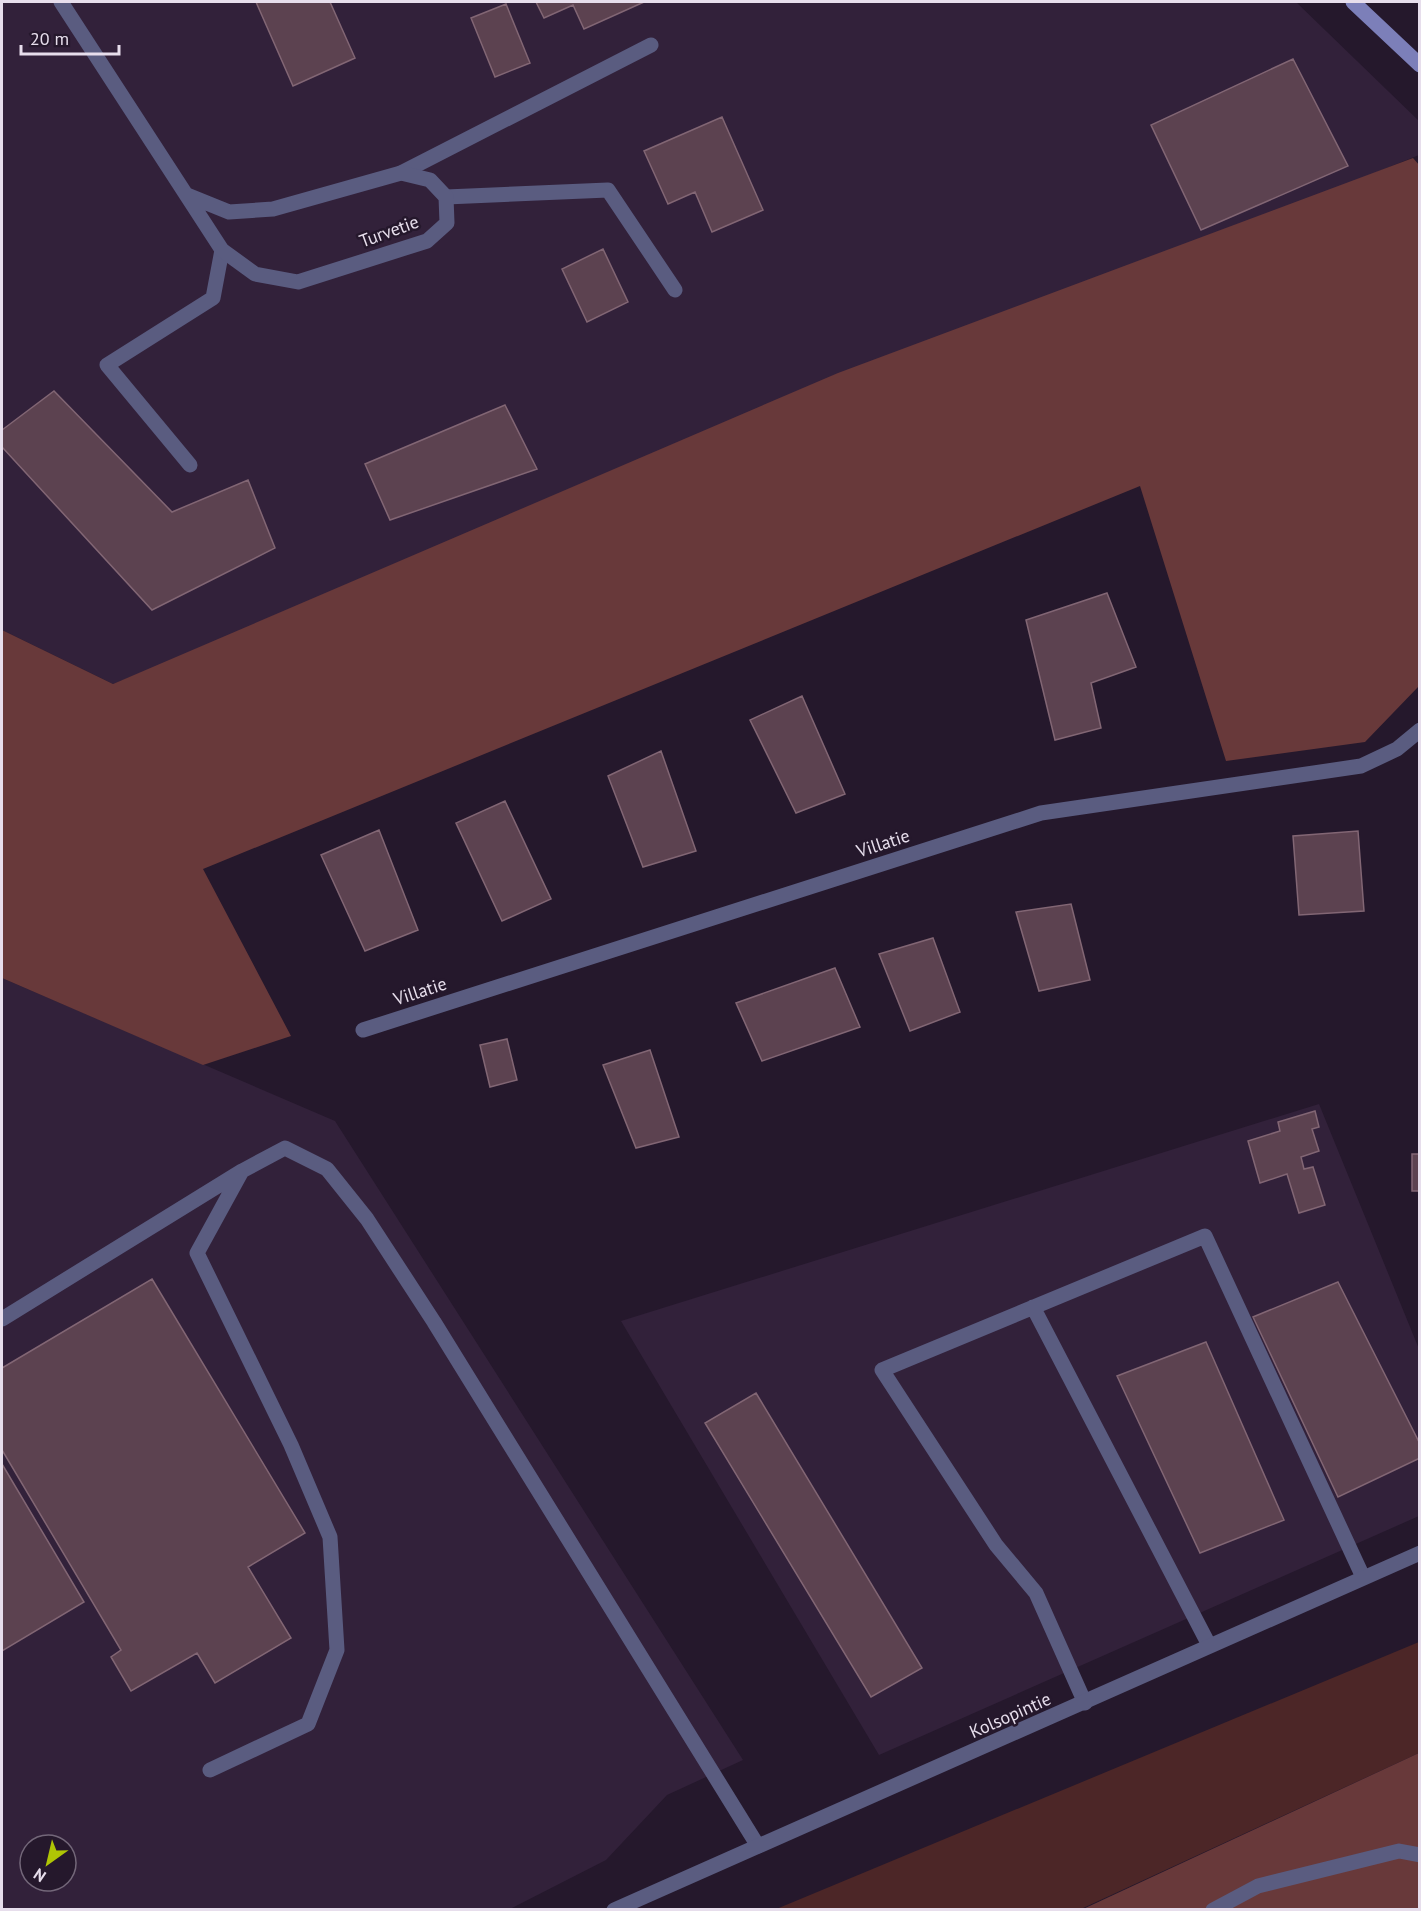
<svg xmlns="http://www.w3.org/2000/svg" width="1421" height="1911" font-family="'PT Sans',sans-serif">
  <rect width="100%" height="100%" fill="#25182c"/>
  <!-- built -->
  <path fill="#32213a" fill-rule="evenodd" d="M2,2H1296L1419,121V155L113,684L2,630Z
    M2,978L335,1121L743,1760L667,1795L606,1860L510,1909H2ZM30,1845H66V1881H30Z
    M1319,1104L1419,1349V1516L879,1755L621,1321Z"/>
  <!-- green -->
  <path fill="#4c2627" d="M1419,1642V1753L1081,1909L774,1910Z"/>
  <!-- forest -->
  <path fill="#68393a" d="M1413,158L1420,166L1419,686L1365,742L1226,761L1140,486L203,869L291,1036L203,1065L2,978V630L113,684L838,373Z
    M1419,1753V1909L1081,1910Z"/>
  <!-- building -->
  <path fill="#5c4250" stroke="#826674" stroke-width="1.5" d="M256,2H330L355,58L293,86Z
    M536,2H644L584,29L573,5L544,18Z
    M506,4L530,63L495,77L471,18Z
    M1293,59L1348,166L1201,230L1151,125Z
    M722,117L763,210L712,232L695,192L668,204L644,151Z
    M603,249L628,302L587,322L562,269Z
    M54,391L172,512L248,480L275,548L152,610L2,447V430Z
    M505,405L537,469L390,520L365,464Z
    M1107,593L1136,667L1091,683L1101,728L1055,740L1026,620Z
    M802,696L845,794L796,813L750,720Z
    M661,751L696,851L643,867L608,776Z
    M505,801L551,899L502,921L456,823Z
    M379,830L418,930L365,951L321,855Z
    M1358,831L1364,911L1299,915L1293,836Z
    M1071,904L1090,980L1039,991L1016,912Z
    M933,938L960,1012L910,1031L879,954Z
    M835,968L860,1027L762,1061L736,1003Z
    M507,1039L517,1080L490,1087L480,1045Z
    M650,1050L679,1137L636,1148L603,1065Z
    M1315,1111L1319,1127L1312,1129L1319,1151L1301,1157L1304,1169L1313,1167L1325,1205L1299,1213L1287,1174L1260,1183L1248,1141L1280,1131L1278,1122Z
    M1412,1154H1420V1191H1412Z
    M152,1279L305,1533L248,1567L291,1638L215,1683L197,1653L131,1691L111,1657L121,1650L2,1450V1368Z
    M1338,1282L1420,1444V1458L1338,1497L1253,1317Z
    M1206,1342L1284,1520L1200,1553L1117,1376Z
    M756,1393L922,1668L871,1697L705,1423Z
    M2,1464L84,1602L2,1651Z"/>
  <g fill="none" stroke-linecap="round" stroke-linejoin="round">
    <!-- service -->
    <path stroke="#5a5c80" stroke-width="15" d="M401,173L651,45
      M446,197L608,190L675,290
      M190,465L107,365L213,298L222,250
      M1033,1307L1209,1645
      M2,1319L242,1171
      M1085,1703L1036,1593L996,1545L882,1370L1205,1236L1363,1577
      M210,1770L308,1724L337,1650L330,1537L291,1445L197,1253L242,1171L285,1148L327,1169L367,1219L434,1322L758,1846
      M1213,1910L1258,1886L1399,1851L1420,1855"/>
    <!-- minor -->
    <path stroke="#5a5c80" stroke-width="15" d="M61,2L222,250L255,274L298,282L427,241L447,223L446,197L430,180L401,173L273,209L229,212L187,195
      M363,1030L1041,813L1361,766L1397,749L1420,730
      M614,1910L1420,1553"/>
    <!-- secondary -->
    <path stroke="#7c7fb9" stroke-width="15" d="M1353,2L1420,65"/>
  </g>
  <g text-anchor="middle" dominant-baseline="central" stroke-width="5" stroke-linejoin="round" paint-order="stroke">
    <!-- street labels -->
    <g font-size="18" fill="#e7deec" stroke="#25182c">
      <text transform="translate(389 231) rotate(-20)">Turvetie</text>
      <text transform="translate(883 843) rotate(-18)">Villatie</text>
      <text transform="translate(420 991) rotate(-18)">Villatie</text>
      <text transform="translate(1010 1715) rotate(-24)">Kolsopintie</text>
    </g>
  </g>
  <!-- border -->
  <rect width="1421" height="1911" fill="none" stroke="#e7deec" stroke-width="6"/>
  <!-- north arrow -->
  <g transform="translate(48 1863) rotate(214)"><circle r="28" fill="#25182c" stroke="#736779" stroke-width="1.5"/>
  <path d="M0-4.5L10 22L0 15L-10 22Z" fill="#afc505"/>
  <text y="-9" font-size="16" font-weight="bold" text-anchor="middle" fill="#e7deec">N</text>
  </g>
  <!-- scale -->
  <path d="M21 45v9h98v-9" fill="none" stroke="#e7deec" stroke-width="3"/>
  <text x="30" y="45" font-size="18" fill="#e7deec" stroke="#25182c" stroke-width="4.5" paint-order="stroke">20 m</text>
</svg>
